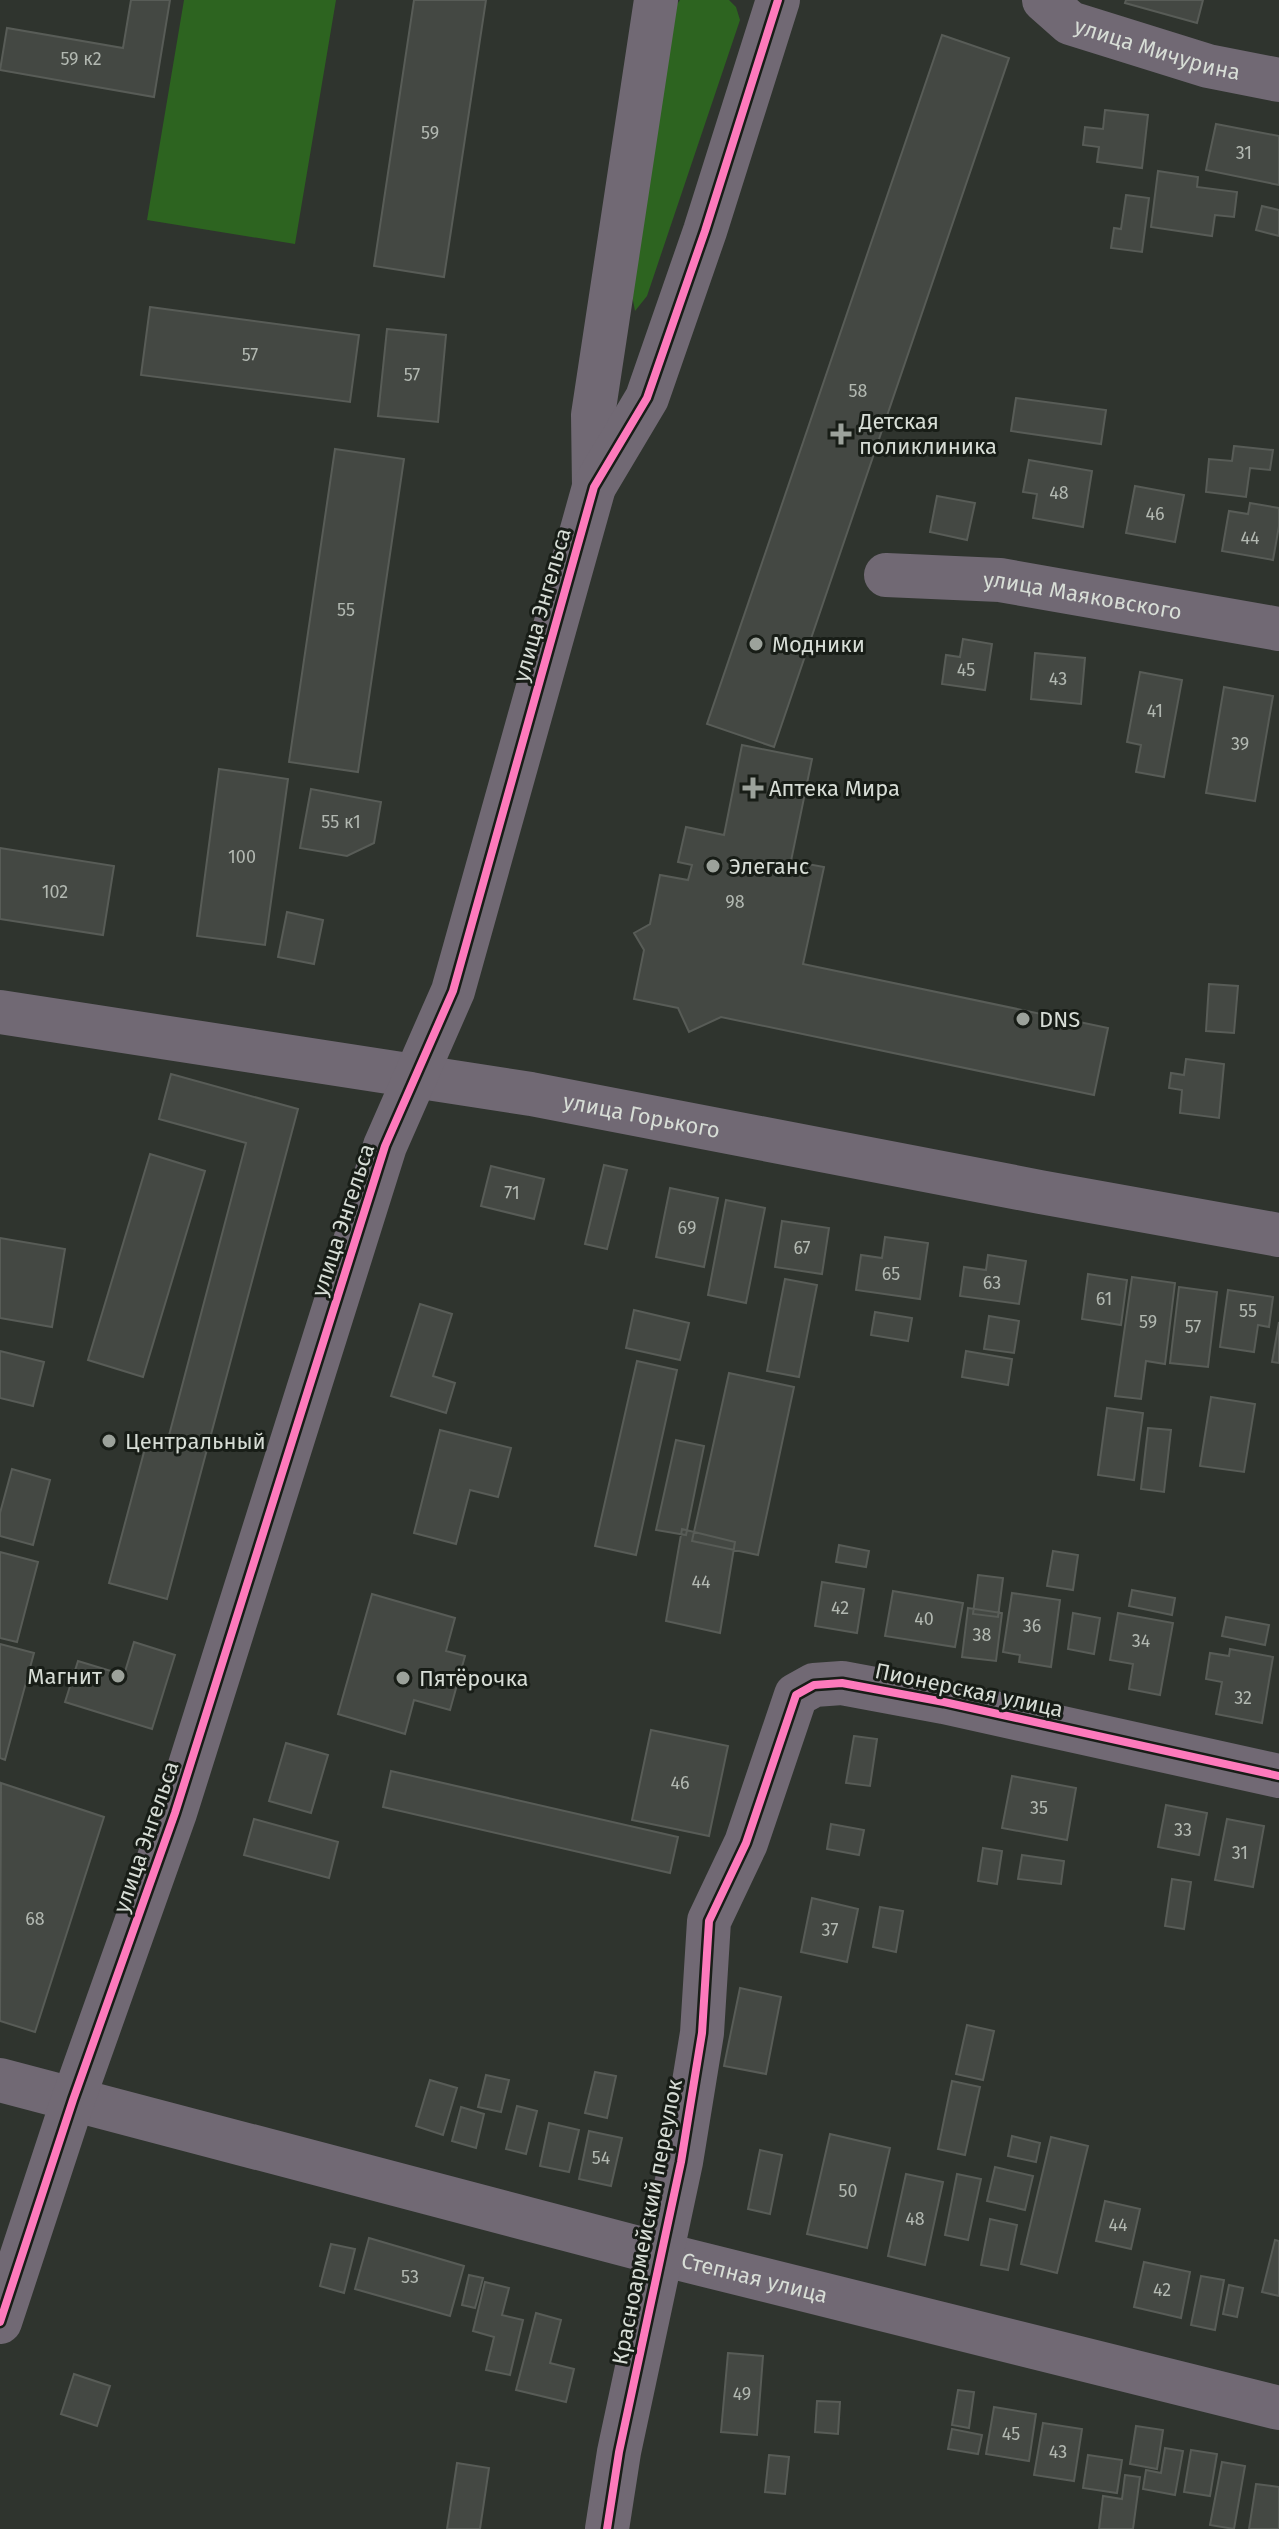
<svg xmlns="http://www.w3.org/2000/svg" width="1279" height="2529" font-family="'Fira Sans',sans-serif">
  <rect width="100%" height="100%" fill="#2f342e"/>
  <!-- green -->
  <path fill="#2d6420" d="M184,0H336L295,244L147,220Z
    M680,0H729L736,7L740,20L647,296L635,311L631,290L673,10Z"/>
  <!-- building -->
  <path fill="#444843" stroke="#585c57" stroke-width="2" d="M131,0H170L154,97L0,70L7,28L123,48Z
    M414,0H486L444,277L374,266Z
    M1126,0H1203L1197,23L1125,3Z
    M942,35L1009,58L774,747L707,724Z
    M1105,110L1148,115L1142,168L1097,162L1099,147L1083,145L1085,127L1103,129Z
    M1216,124L1279,136V185L1206,170Z
    M1158,171L1198,177L1197,187L1237,192L1234,217L1215,215L1212,236L1151,227Z
    M1126,195L1149,198L1142,252L1111,248L1114,228L1121,229Z
    M1262,206L1279,210V236L1256,230Z
    M150,307L359,335L350,402L141,375Z
    M387,329L446,335L438,422L378,416Z
    M1016,398L1106,410L1101,444L1011,431Z
    M1234,446L1273,450L1270,470L1250,468L1246,497L1206,492L1209,459L1232,461Z
    M335,449L404,459L358,772L289,762Z
    M1029,460L1092,471L1083,527L1033,518L1037,494L1023,492Z
    M1135,486L1184,495L1175,542L1126,533Z
    M937,496L975,503L967,540L930,532Z
    M1250,503L1279,508V526L1273,560L1222,551L1229,511L1248,514Z
    M963,639L992,644L985,690L942,684L946,655L960,657Z
    M1035,653L1085,658L1081,704L1031,699Z
    M1140,672L1182,680L1164,777L1136,772L1141,745L1127,742Z
    M1224,687L1273,696L1255,801L1206,793Z
    M742,745L812,759L791,861L824,867L803,964L1108,1028L1094,1095L721,1017L689,1032L678,1008L634,999L644,950L634,933L650,924L660,875L688,880L692,865L678,862L686,827L724,835Z
    M219,769L288,779L265,945L197,936Z
    M311,789L381,802L374,843L347,856L300,848Z
    M0,848L114,866L103,935L0,919Z
    M287,912L323,920L314,964L278,957Z
    M1209,984L1238,986L1234,1033L1206,1031Z
    M1186,1059L1224,1064L1219,1118L1180,1113L1182,1090L1169,1088L1171,1073L1184,1075Z
    M171,1074L298,1109L167,1599L109,1583L148,1437L167,1443L246,1143L159,1119Z
    M150,1154L205,1171L143,1377L88,1360Z
    M604,1165L627,1170L607,1249L585,1244Z
    M491,1166L544,1179L534,1219L481,1206Z
    M670,1188L718,1198L704,1267L656,1257Z
    M726,1200L765,1208L746,1303L708,1295Z
    M782,1221L829,1228L822,1274L775,1267Z
    M885,1237L928,1243L920,1299L856,1290L861,1255L882,1258Z
    M0,1238L65,1249L52,1327L0,1318Z
    M988,1255L1026,1261L1019,1304L960,1296L964,1267L986,1270Z
    M1088,1274L1127,1280L1121,1325L1082,1319Z
    M1132,1277L1175,1283L1165,1364L1146,1361L1141,1399L1115,1396Z
    M785,1279L817,1285L799,1377L767,1371Z
    M1179,1287L1217,1292L1208,1367L1170,1363Z
    M1228,1290L1273,1297L1269,1327L1258,1325L1254,1352L1220,1347Z
    M420,1304L452,1314L433,1376L455,1383L446,1413L391,1396Z
    M634,1310L689,1323L680,1360L626,1348Z
    M875,1312L912,1318L908,1341L871,1335Z
    M989,1316L1019,1321L1014,1353L984,1349Z
    M1279,1322V1363L1272,1362Z
    M0,1351L44,1362L33,1406L0,1398Z
    M966,1351L1012,1359L1008,1385L962,1377Z
    M637,1361L677,1370L636,1555L595,1546Z
    M729,1373L794,1387L758,1555L692,1541Z
    M1211,1397L1255,1404L1244,1472L1200,1466Z
    M1107,1408L1143,1413L1134,1480L1098,1475Z
    M1148,1428L1171,1430L1164,1492L1141,1489Z
    M440,1430L511,1448L498,1497L470,1490L456,1544L414,1533Z
    M676,1440L704,1446L686,1535L656,1530Z
    M12,1469L50,1480L33,1545L0,1536V1513Z
    M682,1529L735,1542L720,1633L666,1621Z
    M839,1545L869,1551L866,1567L836,1562Z
    M1053,1551L1078,1555L1073,1590L1047,1586Z
    M0,1552L38,1562L17,1642L0,1638Z
    M978,1575L1003,1578L998,1617L973,1614Z
    M822,1582L864,1589L857,1633L815,1626Z
    M1132,1590L1175,1598L1172,1615L1129,1606Z
    M893,1591L963,1603L955,1647L885,1636Z
    M1012,1593L1060,1600L1051,1667L1019,1662L1020,1655L1003,1652Z
    M372,1594L455,1618L446,1651L465,1656L450,1710L414,1700L405,1734L338,1714Z
    M968,1608L1002,1613L996,1661L962,1657Z
    M1073,1613L1100,1618L1094,1654L1068,1649Z
    M1118,1613L1173,1623L1160,1695L1129,1689L1133,1664L1110,1660Z
    M1226,1617L1269,1625L1265,1645L1222,1636Z
    M134,1642L175,1655L152,1729L65,1702L78,1661L124,1675Z
    M0,1644L34,1653L5,1760L0,1758Z
    M1230,1649L1273,1657L1262,1723L1216,1714L1222,1682L1206,1679L1210,1653L1229,1656Z
    M651,1730L728,1746L709,1836L632,1820Z
    M854,1736L877,1739L870,1786L846,1783Z
    M286,1743L328,1755L311,1813L269,1801Z
    M391,1771L678,1837L670,1873L383,1807Z
    M1012,1776L1076,1788L1067,1840L1002,1828Z
    M1,1783L104,1817L35,2032L0,2021Z
    M1166,1805L1207,1813L1199,1855L1158,1847Z
    M254,1819L338,1842L329,1878L244,1855Z
    M1227,1819L1264,1826L1253,1887L1215,1880Z
    M831,1824L864,1830L859,1855L827,1849Z
    M983,1848L1002,1851L997,1884L978,1881Z
    M1022,1855L1064,1861L1061,1884L1018,1879Z
    M1172,1879L1191,1882L1184,1929L1165,1926Z
    M812,1898L858,1909L847,1962L801,1952Z
    M880,1907L903,1911L896,1952L873,1947Z
    M740,1988L781,1997L766,2074L724,2066Z
    M967,2025L994,2031L983,2080L956,2074Z
    M595,2072L616,2076L607,2118L585,2113Z
    M486,2075L509,2080L501,2112L478,2107Z
    M430,2080L457,2088L443,2135L416,2126Z
    M952,2081L980,2087L965,2155L938,2149Z
    M517,2106L537,2111L526,2154L506,2149Z
    M461,2107L484,2114L476,2148L452,2141Z
    M549,2123L579,2130L569,2172L540,2166Z
    M589,2131L622,2138L611,2186L579,2179Z
    M830,2134L890,2148L867,2248L807,2234Z
    M1012,2136L1040,2143L1036,2162L1008,2156Z
    M1051,2137L1088,2146L1057,2273L1021,2264Z
    M760,2150L782,2155L770,2214L748,2209Z
    M995,2167L1033,2176L1025,2210L987,2201Z
    M906,2174L943,2182L925,2265L888,2256Z
    M957,2174L981,2179L968,2240L945,2235Z
    M1105,2201L1140,2209L1131,2249L1096,2241Z
    M990,2219L1017,2225L1008,2270L981,2265Z
    M369,2238L464,2266L450,2316L355,2289Z
    M1275,2240L1279,2241V2296L1262,2292Z
    M331,2244L355,2249L344,2293L320,2286Z
    M1144,2262L1190,2272L1181,2318L1134,2307Z
    M469,2275L483,2278L475,2308L462,2305Z
    M1201,2276L1224,2280L1215,2330L1191,2325Z
    M485,2282L509,2288L502,2315L523,2320L510,2375L486,2370L494,2337L473,2331Z
    M1229,2285L1243,2288L1237,2317L1223,2314Z
    M536,2313L561,2320L550,2363L574,2369L566,2402L516,2390Z
    M728,2353L763,2356L757,2435L721,2432Z
    M74,2374L110,2386L97,2426L61,2414Z
    M958,2390L974,2392L969,2428L952,2425Z
    M817,2401L840,2402L838,2434L815,2432Z
    M994,2407L1036,2414L1029,2461L986,2454Z
    M1043,2423L1082,2429L1074,2481L1034,2475Z
    M1136,2426L1163,2430L1157,2469L1130,2464Z
    M952,2429L982,2435L978,2454L948,2449Z
    M1165,2448L1183,2451L1175,2495L1143,2489L1146,2470L1161,2473Z
    M1191,2450L1217,2454L1210,2496L1184,2492Z
    M769,2455L789,2457L785,2494L765,2492Z
    M1088,2455L1122,2460L1117,2493L1083,2488Z
    M1222,2462L1245,2466L1234,2529L1210,2525Z
    M457,2463L489,2468L480,2529H447Z
    M1125,2475L1140,2477L1133,2529H1099L1103,2496L1122,2499Z
    M1256,2484L1279,2487V2529H1249Z"/>
  <g fill="none" stroke-linecap="round" stroke-linejoin="round">
    <!-- minor -->
    <g stroke="#716974" stroke-width="44">
      <path id="s1" d="M1044,0L1070,23L1208,66L1279,80"/>
      <path d="M594,487L593,415L656,0"/>
      <path id="s2" d="M886,575L1000,580L1279,629"/>
      <path id="s3" d="M0,1012L531,1094L1040,1192L1279,1235"/>
      <path id="s4" d="M0,2080L661,2254L1279,2408"/>
      <path d="M0,2322L73,2100L175,1813L385,1146L453,991L594,487L647,398L705,231L778,0"/>
      <path d="M607,2529L619,2452L681,2162L702,2033L709,1921L746,1843L796,1695L814,1685L842,1683L944,1702L1279,1776"/>
    </g>
    <!-- cycleway casing -->
    <g stroke="#181d17" stroke-width="13">
      <path id="cycleway" d="M0,2322L73,2100L175,1813L385,1146L453,991L594,487L647,398L705,231L778,0
        M607,2529L619,2452L681,2162L702,2033L709,1921L746,1843L796,1695L814,1685L842,1683L944,1702L1279,1776"/>
    </g>
    <!-- cycleway -->
    <use href="#cycleway" stroke="#fd7abc" stroke-width="8"/>
  </g>
  <!-- markers -->
  <g fill="#9ca29b" stroke="#181d17" stroke-width="3">
    <path d="M837 422h8v8h8v8h-8v8h-8v-8h-8v-8h8z"/>
    <circle cx="756" cy="644" r="8"/>
    <path d="M749 776h8v8h8v8h-8v8h-8v-8h-8v-8h8z"/>
    <circle cx="713" cy="866" r="8"/>
    <circle cx="1023" cy="1019" r="8"/>
    <circle cx="109" cy="1441" r="8"/>
    <circle cx="118" cy="1676" r="8"/>
    <circle cx="403" cy="1678" r="8"/>
  </g>
  <g text-anchor="middle" dominant-baseline="central" stroke-width="6" stroke-linejoin="round" paint-order="stroke">
    <!-- number labels -->
    <g font-size="18" fill="#b2b8b1">
      <text x="81" y="59">59 к2</text>
      <text x="430" y="133">59</text>
      <text x="1244" y="153">31</text>
      <text x="250" y="355">57</text>
      <text x="412" y="375">57</text>
      <text x="858" y="391">58</text>
      <text x="1059" y="493">48</text>
      <text x="1155" y="514">46</text>
      <text x="1250" y="538">44</text>
      <text x="346" y="610">55</text>
      <text x="966" y="670">45</text>
      <text x="1058" y="679">43</text>
      <text x="1155" y="711">41</text>
      <text x="1240" y="744">39</text>
      <text x="341" y="822">55 к1</text>
      <text x="242" y="857">100</text>
      <text x="55" y="892">102</text>
      <text x="735" y="902">98</text>
      <text x="512" y="1193">71</text>
      <text x="687" y="1228">69</text>
      <text x="802" y="1248">67</text>
      <text x="891" y="1274">65</text>
      <text x="992" y="1283">63</text>
      <text x="1104" y="1299">61</text>
      <text x="1248" y="1311">55</text>
      <text x="1148" y="1322">59</text>
      <text x="1193" y="1327">57</text>
      <text x="701" y="1582">44</text>
      <text x="840" y="1608">42</text>
      <text x="924" y="1619">40</text>
      <text x="1032" y="1626">36</text>
      <text x="982" y="1635">38</text>
      <text x="1141" y="1641">34</text>
      <text x="1243" y="1698">32</text>
      <text x="680" y="1783">46</text>
      <text x="1039" y="1808">35</text>
      <text x="1183" y="1830">33</text>
      <text x="1240" y="1853">31</text>
      <text x="35" y="1919">68</text>
      <text x="830" y="1930">37</text>
      <text x="601" y="2158">54</text>
      <text x="848" y="2191">50</text>
      <text x="915" y="2219">48</text>
      <text x="1118" y="2225">44</text>
      <text x="410" y="2277">53</text>
      <text x="1162" y="2290">42</text>
      <text x="742" y="2394">49</text>
      <text x="1011" y="2434">45</text>
      <text x="1058" y="2452">43</text>
    </g>
    <!-- street labels -->
    <g font-size="22" fill="#d7ddd6" stroke="#181d17">
      <text stroke="none"><textPath href="#s1" startOffset="126">улица Мичурина</textPath></text>
      <text stroke="none"><textPath href="#s2" startOffset="198">улица Маяковского</textPath></text>
      <text transform="translate(542 605) rotate(-74)">улица Энгельса</text>
      <text stroke="none"><textPath href="#s3" startOffset="650">улица Горького</textPath></text>
      <text transform="translate(343 1220) rotate(-72)">улица Энгельса</text>
      <text transform="translate(969 1690) rotate(12)">Пионерская улица</text>
      <text transform="translate(146 1837) rotate(-71)">улица Энгельса</text>
      <text transform="translate(647 2222) rotate(-79)">Красноармейский переулок</text>
      <text stroke="none"><textPath href="#s4" startOffset="780">Степная улица</textPath></text>
    </g>
    <!-- poi labels -->
    <g font-size="22" fill="#d7ddd6" stroke="#181d17" text-anchor="start">
      <text x="859" y="421">Детская<tspan x="859" dy="25">поликлиника</tspan></text>
      <text x="772" y="644">Модники</text>
      <text x="769" y="788">Аптека Мира</text>
      <text x="729" y="866">Элеганс</text>
      <text x="1039" y="1019">DNS</text>
      <text x="125" y="1441">Центральный</text>
      <text x="102" y="1676" text-anchor="end">Магнит</text>
      <text x="419" y="1678">Пятёрочка</text>
    </g>
  </g>
</svg>
